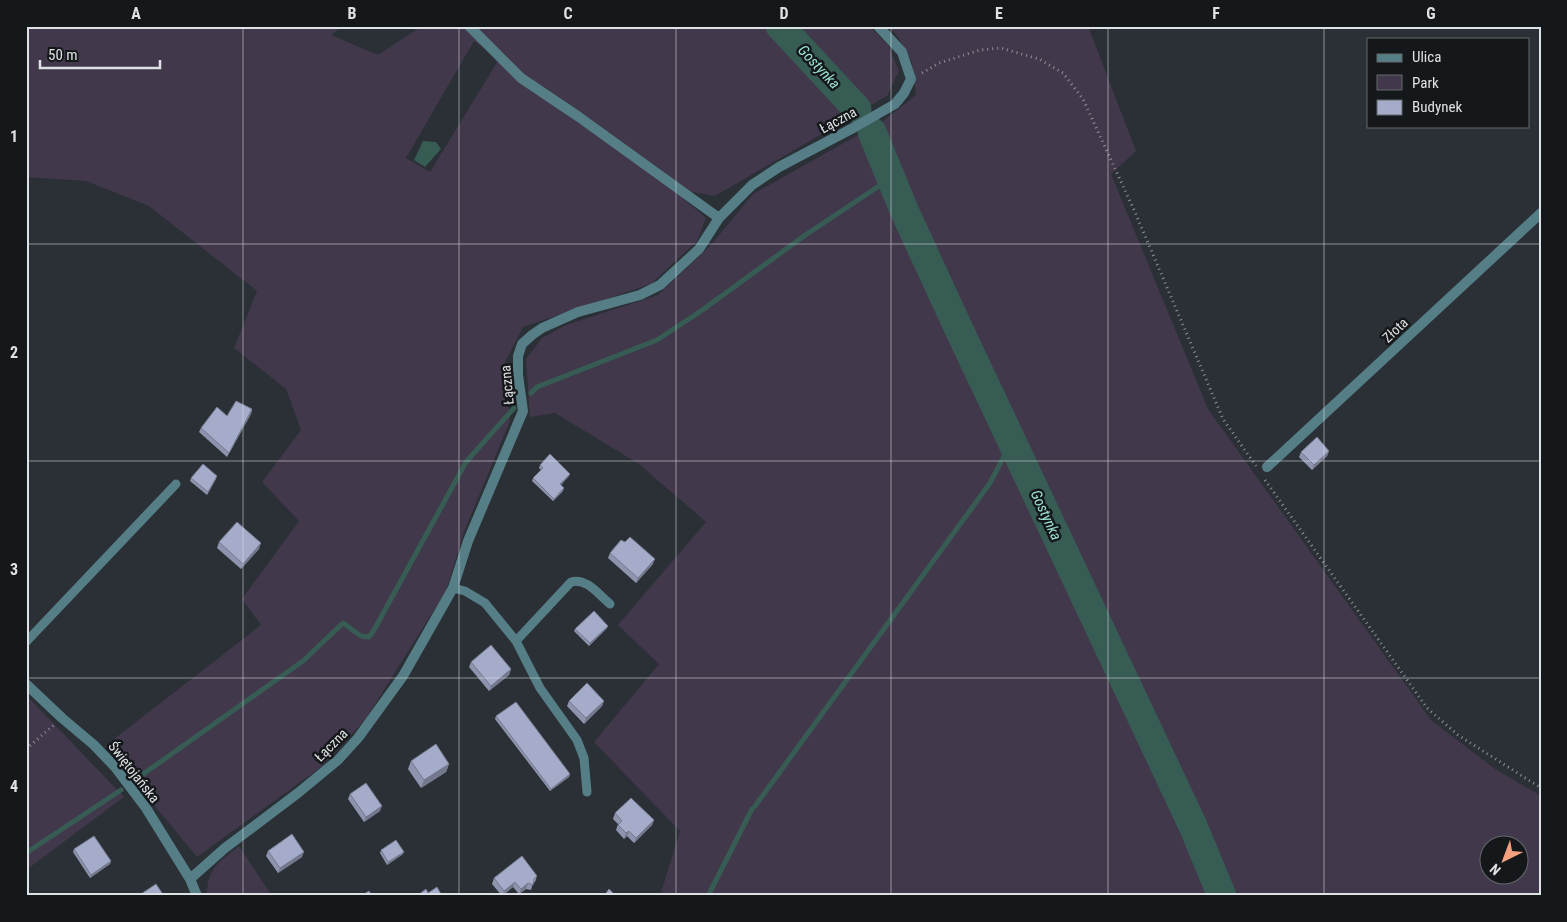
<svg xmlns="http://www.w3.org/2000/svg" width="1567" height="922" font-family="'Roboto Condensed',sans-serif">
  <rect width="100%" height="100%" fill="#2a3035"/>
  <!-- green -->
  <path fill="#41384b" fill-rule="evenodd" d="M26,26H342L331,35L378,55L422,26H869L888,45L899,71L887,96L715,196L671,188L706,218L697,241L651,284L523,327L505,362L510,421L464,532L446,591L365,720L321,767L197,857L105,746L261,625L242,599L299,521L262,482L301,430L286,389L234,348L257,291L149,206L86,181L26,177ZM474,41L499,59L430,172L406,158Z
    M888,26H1088L1136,151L1111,174L1208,409L1431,720L1495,769L1541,796V896H660L680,831L594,742L659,664L618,625L706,522L639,464L555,413L530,417L526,359L542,338L566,325L658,295L710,246L753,194L883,121L916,95L912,62L898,37ZM1490,844H1520V874H1490Z
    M26,695L124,797L26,870Z
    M239,846L272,896H207C207,868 219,862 239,846Z"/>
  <!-- water -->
  <path fill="#375c54" d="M423,141L436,142L441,149L425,167L414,160Z"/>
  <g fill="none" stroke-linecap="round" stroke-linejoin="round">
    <!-- stream -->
    <path stroke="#375c54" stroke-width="5" d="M531,393L537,387L657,340L701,311L804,236L891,178
      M139,777L303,661L343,623L361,636L369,637L374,630L466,462L514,408
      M755,806L990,483L1012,441
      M26,853L121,790
      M708,896L752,809"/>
    <!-- river -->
    <path stroke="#375c54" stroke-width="29" d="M780,26L857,109
      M872,132L904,210L956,323L1193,826L1222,896"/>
    <!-- path -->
    <path stroke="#8d9296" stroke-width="3" stroke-dasharray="1 4" stroke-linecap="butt" d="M922,73L939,63L980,50L1001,48L1039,59L1063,73L1083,99L1134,210L1223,419L1256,466
      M1265,480L1427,708L1458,735L1541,788
      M26,749L54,725"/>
    <!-- lane -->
    <path stroke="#557e86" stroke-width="9" d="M453,588L465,591L485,603L516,641L540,688L577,740L584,758L587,792
      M516,641L571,582C586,577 599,595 610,604
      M26,642L176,484"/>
    <!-- street -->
    <path stroke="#557e86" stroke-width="10" d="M469,26L521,78L579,117L719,218
      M1267,467L1541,213
      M26,684L62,718L94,745L115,767L146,808L190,879L197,896
      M190,879L225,848L298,793L338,760L358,738L403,676L453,588L468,541L523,411L518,375V356L522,344L532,335L542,328L578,312L640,295L660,285L699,249L719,218L752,185L779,167L855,127L895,104L904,93L911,79L902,52L878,26"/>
  </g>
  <!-- wall -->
  <path fill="#8e94ae" d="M252,409L251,414L227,457L199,432L201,428L227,416Z
    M1329,451L1327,456L1312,470L1299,457L1301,452Z
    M540,465L569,476L561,485L563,491L553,501L532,481L533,478L541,470L539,468Z
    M191,478L216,479L207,495L190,481Z
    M219,542L259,549L241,569L217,548Z
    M610,553L653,564L636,583L608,558Z
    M608,626L607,628L589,646L574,631L575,629Z
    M471,662L511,669L509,675L489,691L469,667Z
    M569,701H604L602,706L584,724L567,706Z
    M496,716L570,774L569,777L550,791L495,719Z
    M411,761L449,764L446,772L421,788L408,769Z
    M350,794L380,811L364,822L348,799Z
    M615,813L654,820L652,825L634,843L627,836L624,839L616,830L618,824L613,819Z
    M74,849L111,861L110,864L90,878L73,852Z
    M381,850L403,854L387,865L380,853Z
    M268,851L302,857L278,873L266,856Z
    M537,876L535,882L533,883L531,890L526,889L519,894L513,887L502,896L492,884L494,878Z"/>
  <!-- shaded-wall -->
  <path fill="#74788d" d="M252,409L251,414L227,457L229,453Z
    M1329,451L1327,456L1312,470L1314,465Z
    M570,474L569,476L559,487L560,484Z
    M564,488L563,491L553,501L554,499Z
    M261,543L259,549L241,569L243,564Z
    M655,559L653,564L636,583L638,578Z
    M608,626L607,628L589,646L590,643Z
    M511,669L509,675L489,691L491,686Z
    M604,701L602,706L584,724L586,718Z
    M449,764L446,772L421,788L424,780Z
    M570,774L569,777L550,791L551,789Z
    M382,806L380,811L364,822L366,817Z
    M654,820L652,825L634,843L636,838Z
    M629,831L627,836L624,839L626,833Z
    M304,852L302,857L278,873L280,868Z
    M404,852L403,854L387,865L388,862Z
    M111,861L110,864L90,878L91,875Z
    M515,882L513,887L502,896L504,891Z
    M528,883L526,889L519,894L521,889Z"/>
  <!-- building -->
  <path fill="#a5acca" stroke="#74788d" d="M236,401L252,409L229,453L201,428L217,407L227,416Z
    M1317,437L1329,451L1314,465L1301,452Z
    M550,454L570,474L560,484L564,488L554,499L533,478L543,468L540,465Z
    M203,464L217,476L208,492L191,478Z
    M237,522L261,543L243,564L219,542Z
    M630,537L655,559L638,578L610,553L621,540L625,542Z
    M594,611L608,626L590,643L575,629Z
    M491,645L511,669L491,686L471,662Z
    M587,683L604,701L586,718L569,701Z
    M516,702L570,774L551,789L496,716Z
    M436,744L449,764L424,780L411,761Z
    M366,783L382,806L366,817L350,794Z
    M631,798L654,820L636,838L629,831L626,833L618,825L622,821L615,813Z
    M292,834L304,852L280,868L268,851Z
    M94,836L111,861L91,875L74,849Z
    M396,840L404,852L388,862L381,850Z
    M522,856L537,876L534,879L533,885L528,883L521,889L515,882L504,891L494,878Z
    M156,884L164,896H138Z
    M437,887L442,896H417L426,889L428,893Z
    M609,889L616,896H604Z
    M369,891L372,896H361Z"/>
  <!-- grid -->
  <path fill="none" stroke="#dfe2e5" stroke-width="1" stroke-opacity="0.55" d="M243,26V896M459,26V896M676,26V896M891,26V896M1108,26V896M1324,26V896M26,244H1541M26,461H1541M26,678H1541"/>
  <g text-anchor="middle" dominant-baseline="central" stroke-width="5" stroke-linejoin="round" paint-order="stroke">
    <!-- street labels -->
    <g font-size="14" fill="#dfe2e5" stroke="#15181a">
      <text transform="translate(838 120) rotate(-28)">Łączna</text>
      <text transform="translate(1395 330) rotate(-43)">Złota</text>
      <text transform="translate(507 385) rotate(-95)">Łączna</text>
      <text transform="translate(331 745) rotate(-45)">Łączna</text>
      <text transform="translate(134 772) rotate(52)">Świętojańska</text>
    </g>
    <!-- water labels -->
    <g font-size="15" font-style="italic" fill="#9be2d3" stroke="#15181a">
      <text transform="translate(819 67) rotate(47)">Gostynka</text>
      <text transform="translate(1046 515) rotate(65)">Gostynka</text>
    </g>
  </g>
  <!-- border -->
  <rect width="1567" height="922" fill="none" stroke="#15181a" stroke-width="55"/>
  <!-- legend -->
  <rect x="1367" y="38" width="162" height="90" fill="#15181a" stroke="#66696b"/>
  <rect x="1377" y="54" width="25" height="8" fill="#557e86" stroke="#66696b"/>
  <text x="1412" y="62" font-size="15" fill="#dfe2e5">Ulica</text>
  <rect x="1377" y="75" width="25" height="15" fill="#41384b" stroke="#66696b"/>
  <text x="1412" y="88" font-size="15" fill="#dfe2e5">Park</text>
  <rect x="1377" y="100" width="25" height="15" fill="#a5acca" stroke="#66696b"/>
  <text x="1412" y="112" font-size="15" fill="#dfe2e5">Budynek</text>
  <!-- north arrow -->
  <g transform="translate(1504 860) rotate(222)"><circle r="24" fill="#15181a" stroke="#66696b"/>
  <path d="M0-4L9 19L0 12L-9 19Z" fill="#f2a07e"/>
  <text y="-8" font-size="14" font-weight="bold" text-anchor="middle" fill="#dfe2e5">N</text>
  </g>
  <!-- scale -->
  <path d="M40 60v8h120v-8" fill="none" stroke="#dfe2e5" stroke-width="2.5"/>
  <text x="48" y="60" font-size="15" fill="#dfe2e5" stroke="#15181a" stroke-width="4" paint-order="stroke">50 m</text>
  <rect x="28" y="28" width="1512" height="866" fill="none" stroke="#dfe2e5" stroke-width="2"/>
  <g font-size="16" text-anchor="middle" font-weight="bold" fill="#dfe2e5">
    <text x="136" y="19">A</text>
    <text x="352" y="19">B</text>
    <text x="568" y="19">C</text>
    <text x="784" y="19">D</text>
    <text x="999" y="19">E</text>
    <text x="1216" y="19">F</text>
    <text x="1431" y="19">G</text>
    <text x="14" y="142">1</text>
    <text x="14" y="358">2</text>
    <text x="14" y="575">3</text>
    <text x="14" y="792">4</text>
  </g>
</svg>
